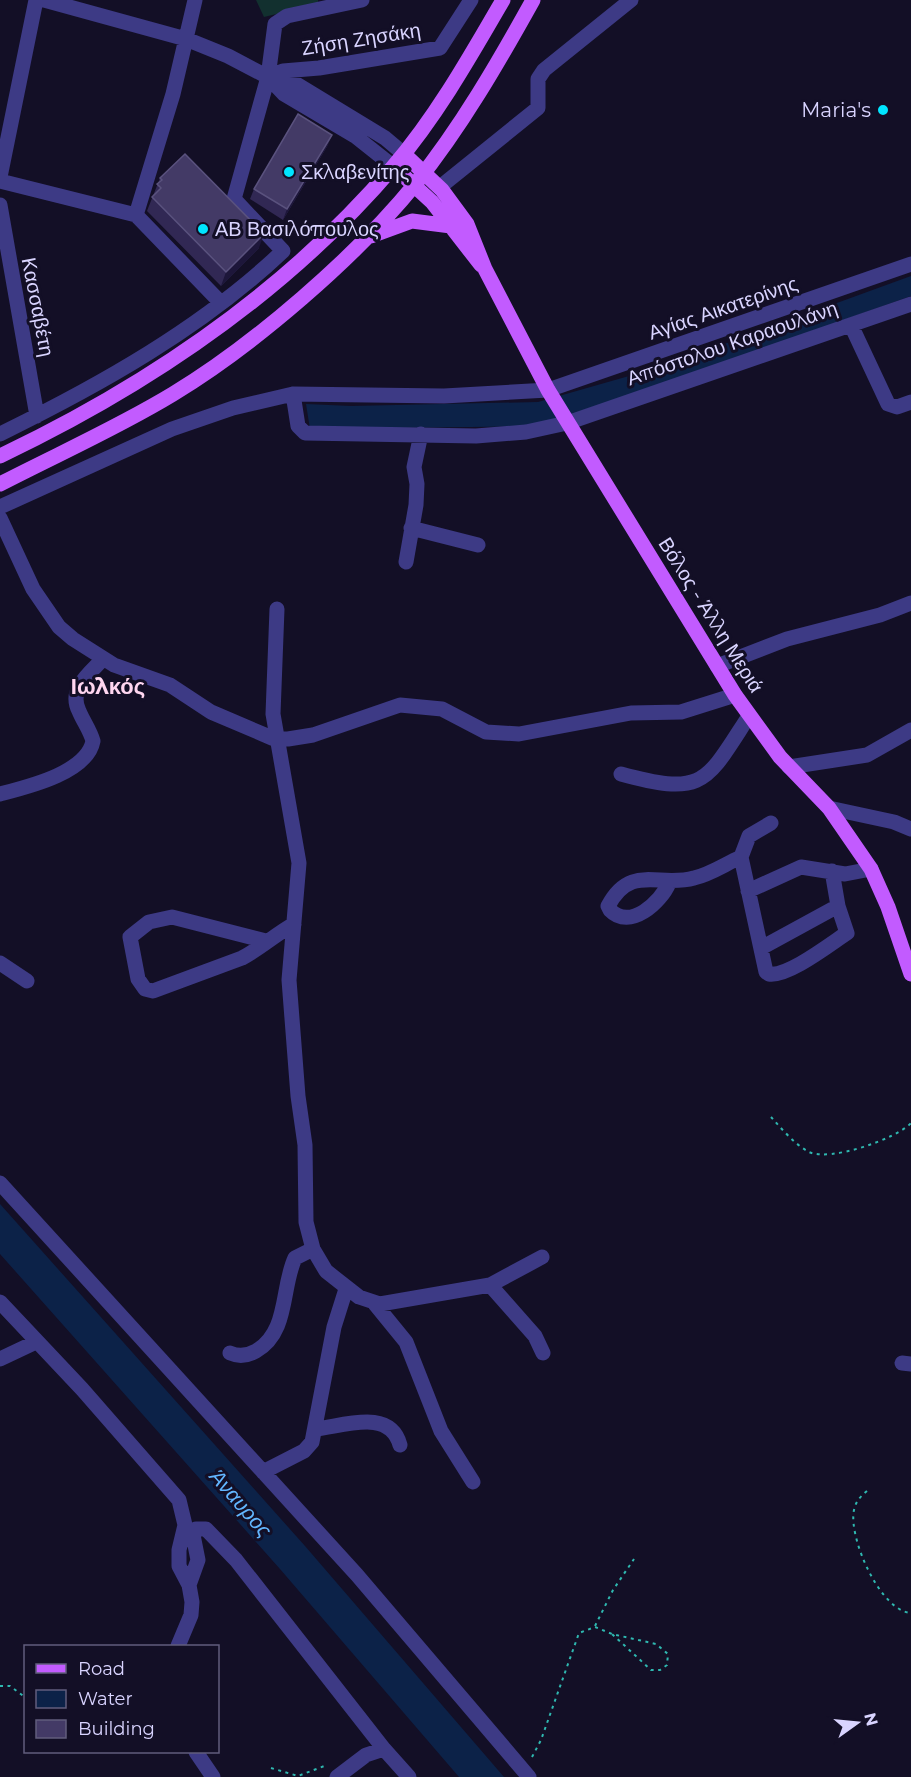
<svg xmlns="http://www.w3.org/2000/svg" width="911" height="1777" font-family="Montserrat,sans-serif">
  <rect width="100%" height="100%" fill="#130f26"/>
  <!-- green -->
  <path fill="#12302f" d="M256,0H318V4L264,17Z"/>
  <!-- water -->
  <path fill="#0c2248" d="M911,276V296L545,426L310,429L306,404L351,406L538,402L664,366Z
    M0,1204L305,1546L504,1777H459L280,1569L0,1254Z"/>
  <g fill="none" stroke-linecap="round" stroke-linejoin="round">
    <!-- path -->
    <path stroke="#2fb8b0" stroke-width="2" stroke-dasharray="3 4.5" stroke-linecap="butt" d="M771,1117C782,1129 794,1144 809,1152C830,1162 896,1139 911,1123
      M867,1491C860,1497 856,1501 854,1510C848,1537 880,1611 911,1613
      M595,1626L613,1590L634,1559
      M0,1686H10L26,1698
      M532,1757L541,1740L579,1633L595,1627L612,1634L656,1644L668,1654L667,1665L660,1670H651L612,1634
      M271,1768L298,1776L327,1765"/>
    <!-- minor -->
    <path stroke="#3d3a85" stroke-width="15" d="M44,0L186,39L228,56L268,77L284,94L355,136L394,167
      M195,0L173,94L136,215L221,303
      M268,77L283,71L319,68L440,48L471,0
      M271,77L288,79L385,138L404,154
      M0,177L36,0
      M0,181L136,215
      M440,187L538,108V79L544,70L631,0
      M0,205L37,416
      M851,325L888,404L897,407L911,402
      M293,394L298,426L305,433L476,436L526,432L567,423L911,304
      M0,434C100,385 202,328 283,251L234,199L268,77L275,24L287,16L362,0
      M0,507L172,429L233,408L293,394L444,396L548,390L911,264
      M0,518L33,589L59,627L73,639L114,665L170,685L211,712L272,738L288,739L313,735L400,705L442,709L486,732L519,734L631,713L681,712L735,695
      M411,528L478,545
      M406,562L416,505L417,484L414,467L421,434
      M277,609L273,714L299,863L289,980L298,1096L305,1145L306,1222L313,1249L326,1271L359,1297L380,1304L490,1285L542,1257
      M717,666L787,639L880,615L911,603
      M789,767L867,755L911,730
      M621,774C705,797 706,782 749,716
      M0,794C27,787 87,773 93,741C90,730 83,721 79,711C68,689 89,674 103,659
      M829,808L894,822L911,829
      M771,823L749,836L741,857L766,972L769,974C788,977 830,944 847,933L838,906L832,871
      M669,883C661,902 630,931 610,910L608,906C631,863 659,888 694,878C711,874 725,864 741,857
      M748,891L801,867L845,874L871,869
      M266,941L172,917L149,922L130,937L138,979L145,989L153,991L242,958C261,948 276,934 294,924
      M763,947L838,906
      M0,963L27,981
      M0,1183L357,1575L529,1777
      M490,1285L535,1336L543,1353
      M0,1302L82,1389L179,1500L185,1525L179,1550V1566L189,1585L192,1602L191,1615L178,1646
      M375,1304L406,1342L441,1431L473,1482
      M230,1353C239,1357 247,1356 256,1351C289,1332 281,1288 295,1258L313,1249
      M0,1359L36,1342
      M902,1363L911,1364
      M315,1429C344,1426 390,1408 400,1445
      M263,1472L304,1451L312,1442L334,1327L346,1289
      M189,1585L198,1560L193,1535L196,1529H206L236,1560L384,1749
      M196,1752L213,1777
      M337,1777L366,1755L384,1749L409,1777"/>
    <!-- major -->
    <path stroke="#c25bff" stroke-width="15" d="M404,154L442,190L467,224L485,269L548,390L735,695L780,757L829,808L871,869L888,907L911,974
      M394,167L432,202L481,265
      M371,236L412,221L451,226
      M0,456C147,386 286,292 393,167C436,117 470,57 503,0
      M0,484C58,454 117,428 173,394C254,345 356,257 416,183C461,127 498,63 533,0"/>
  </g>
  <!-- wall -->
  <path fill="#312854" d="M328,145L283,220L250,199L254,189Z
    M160,178L259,248L221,286L147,211Z"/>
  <!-- shaded-wall -->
  <path fill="#1d163a" d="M332,135L328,145L283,220L287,209Z
    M264,234L259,248L221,286L226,272Z"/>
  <!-- building -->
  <path fill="#433a66" stroke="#5a527e" stroke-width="1.5" d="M298,114L332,135L287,209L254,189Z
    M185,154L264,234L226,272L152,197L161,188L157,184L162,180L160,178Z"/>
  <!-- markers -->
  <g fill="#00e5ff" stroke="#130f26" stroke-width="2">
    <circle cx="883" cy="110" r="6"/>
    <circle cx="289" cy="172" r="6"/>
    <circle cx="203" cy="229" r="6"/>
  </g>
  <g text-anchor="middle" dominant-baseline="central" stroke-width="6" stroke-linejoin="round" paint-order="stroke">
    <!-- street labels -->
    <g font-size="20" fill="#d9d4ff" stroke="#130f26">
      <text transform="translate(361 39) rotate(-9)">Ζήση Ζησάκη</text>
      <text transform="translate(38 307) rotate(79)">Κασσαβέτη</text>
      <text transform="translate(723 308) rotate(-19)">Αγίας Αικατερίνης</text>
      <text transform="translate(732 343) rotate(-19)">Απόστολου Καραουλάνη</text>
      <text transform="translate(711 615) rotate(58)">Βόλος - Άλλη Μεριά</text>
    </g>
    <!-- poi labels -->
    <g font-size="20" fill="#d9d4ff" stroke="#130f26" text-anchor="start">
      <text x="871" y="110" text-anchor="end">Maria's</text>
      <text x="301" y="172">Σκλαβενίτης</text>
      <text x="215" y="229">ΑΒ Βασιλόπουλος</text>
    </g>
    <!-- water labels -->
    <g font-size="21" font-style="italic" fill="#62b6ff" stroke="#130f26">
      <text transform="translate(241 1503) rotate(49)">Άναυρος</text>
    </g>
    <!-- quarter labels -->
    <g font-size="22" font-weight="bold" fill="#ffd6f0" stroke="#130f26">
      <text x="108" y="686">Ιωλκός</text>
    </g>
  </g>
  <!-- legend -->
  <rect x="24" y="1645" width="195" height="108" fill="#130f26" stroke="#625e7d" stroke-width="1.5"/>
  <rect x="36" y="1664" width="30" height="9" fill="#c25bff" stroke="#625e7d" stroke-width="1.5"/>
  <text x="78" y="1675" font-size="18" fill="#d9d4ff">Road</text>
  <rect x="36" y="1690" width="30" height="18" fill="#0c2248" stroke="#625e7d" stroke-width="1.5"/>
  <text x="78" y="1705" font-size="18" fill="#d9d4ff">Water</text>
  <rect x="36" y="1720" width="30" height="18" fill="#433a66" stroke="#625e7d" stroke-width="1.5"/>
  <text x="78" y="1735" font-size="18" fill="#d9d4ff">Building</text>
  <!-- north arrow -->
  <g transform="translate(857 1723) rotate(75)" stroke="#130f26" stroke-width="4.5" paint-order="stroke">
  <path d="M0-4.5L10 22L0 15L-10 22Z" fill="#d9d4ff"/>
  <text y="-9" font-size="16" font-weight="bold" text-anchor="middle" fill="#d9d4ff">N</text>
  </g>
</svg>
